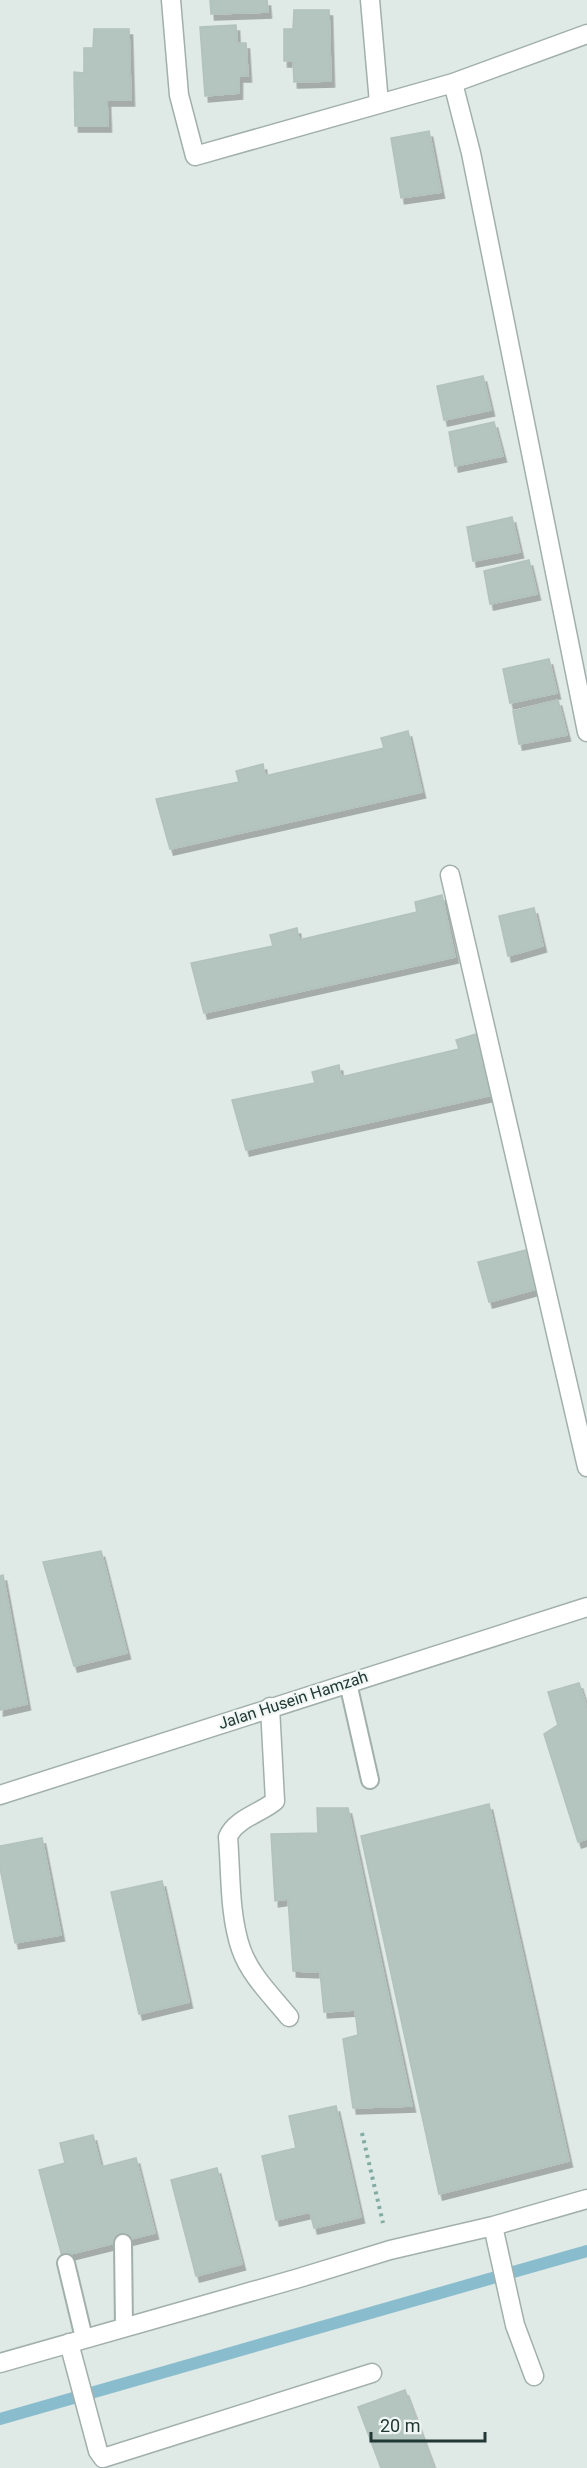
<svg xmlns="http://www.w3.org/2000/svg" width="587" height="2468" font-family="Roboto,sans-serif">
  <defs>
    <filter id="shadow"><feDropShadow dx="3.5" dy="6" stdDeviation="0" flood-color="#0004"/></filter>
  </defs>
  <rect width="100%" height="100%" fill="#dfe9e6"/>
  <g fill="none" stroke-linecap="round" stroke-linejoin="round">
    <!-- stream -->
    <path stroke="#89bccd" stroke-width="12" d="M0,2419L587,2251"/>
  </g>
  <!-- building -->
  <path fill="#b4c4bf" stroke="#b2c2bd" stroke-width="1.5" filter="url(#shadow)" d="M210,0H267L268,12L211,14Z
    M294,10H329L331,81L294,82L293,61H284V29H293Z
    M236,25L237,43H246L248,76H239V93L205,96L200,27Z
    M94,29H129L131,100H107L108,126H75L74,72L84,73V48H93Z
    M429,131L441,192L401,198L391,138Z
    M483,376L491,410L444,420L437,386Z
    M494,422L503,456L455,466L449,432Z
    M512,517L520,552L473,561L467,527Z
    M529,560L537,594L490,604L484,571Z
    M549,659L557,693L510,703L503,669Z
    M558,700L567,735L519,744L513,711Z
    M408,731L422,792L170,849L156,799L239,782L236,771L263,764L265,776L384,748L381,738Z
    M442,895L455,957L204,1013L191,963L273,946L270,935L297,928L299,940L417,912L415,902Z
    M534,908L543,946L508,956L499,916Z
    M483,1032L497,1094L246,1150L232,1100L315,1083L312,1072L339,1065L341,1077L459,1049L456,1040Z
    M530,1249L540,1288L489,1302L478,1262Z
    M101,1551L127,1653L74,1666L43,1562Z
    M3,1575L27,1704L0,1710V1576Z
    M579,1683L587,1708V1839L578,1842L544,1734L558,1725L548,1692Z
    M489,1804L569,2161L439,2194L361,1836Z
    M317,1808H348L412,2106L353,2108L343,2039L358,2035L355,2010L324,2012L320,1972L293,1971L288,1899L275,1901L271,1834L318,1833Z
    M42,1838L61,1935L15,1943L0,1868V1846Z
    M162,1881L189,2002L139,2014L111,1892Z
    M336,2106L361,2217L314,2228L310,2212L276,2220L262,2156L296,2148L289,2116Z
    M93,2135L101,2167L136,2158L155,2233L62,2256L39,2170L65,2163L60,2143Z
    M217,2168L242,2264L196,2276L171,2180Z
    M405,2390L434,2468H381L358,2407Z"/>
  <g fill="none" stroke-linecap="round" stroke-linejoin="round">
    <!-- service casing -->
    <g stroke="#a2b0ad" stroke-width="20">
      <path id="service" d="M348,1683L370,1780
        M123,2243L124,2327
        M66,2263L84,2338"/>
    </g>
    <!-- minor casing -->
    <g stroke="#a2b0ad" stroke-width="21">
      <path id="minor" d="M171,0L179,95L195,156L453,83L587,34
        M370,0L379,103
        M453,83L471,153L587,732
        M450,875L587,1467
        M270,1707L275,1801C261,1813 235,1819 228,1837C231,1873 229,1914 241,1949C250,1975 272,1996 289,2017
        M493,2226L515,2325L534,2376
        M69,2343L98,2451L103,2458L372,2373
        M0,2363L299,2278L390,2250L493,2226L587,2199"/>
    </g>
    <!-- tertiary casing -->
    <g stroke="#a2b0ad" stroke-width="21">
      <path id="tertiary" d="M0,1795L587,1607"/>
    </g>
    <!-- path -->
    <path stroke="#81aca2" stroke-width="4" stroke-dasharray="3 4.5" stroke-linecap="butt" d="M362,2133L383,2223"/>
    <!-- service -->
    <use href="#service" stroke="#fff" stroke-width="16"/>
    <!-- minor -->
    <use href="#minor" stroke="#fff" stroke-width="18"/>
    <!-- tertiary -->
    <use href="#tertiary" stroke="#fff" stroke-width="18"/>
  </g>
  <g text-anchor="middle" dominant-baseline="central" stroke-width="4.5" stroke-linejoin="round" paint-order="stroke">
    <!-- street labels -->
    <g font-size="16" fill="#213834" stroke="#eff6f3">
      <text transform="translate(293 1700) rotate(-18)">Jalan Husein Hamzah</text>
    </g>
  </g>
  <!-- scale -->
  <path d="M371 2432v9h114v-9" fill="none" stroke="#213834" stroke-width="3"/>
  <text x="380" y="2432" font-size="18" fill="#213834" stroke="#eff6f3" stroke-width="4.5" paint-order="stroke">20 m</text>
</svg>
